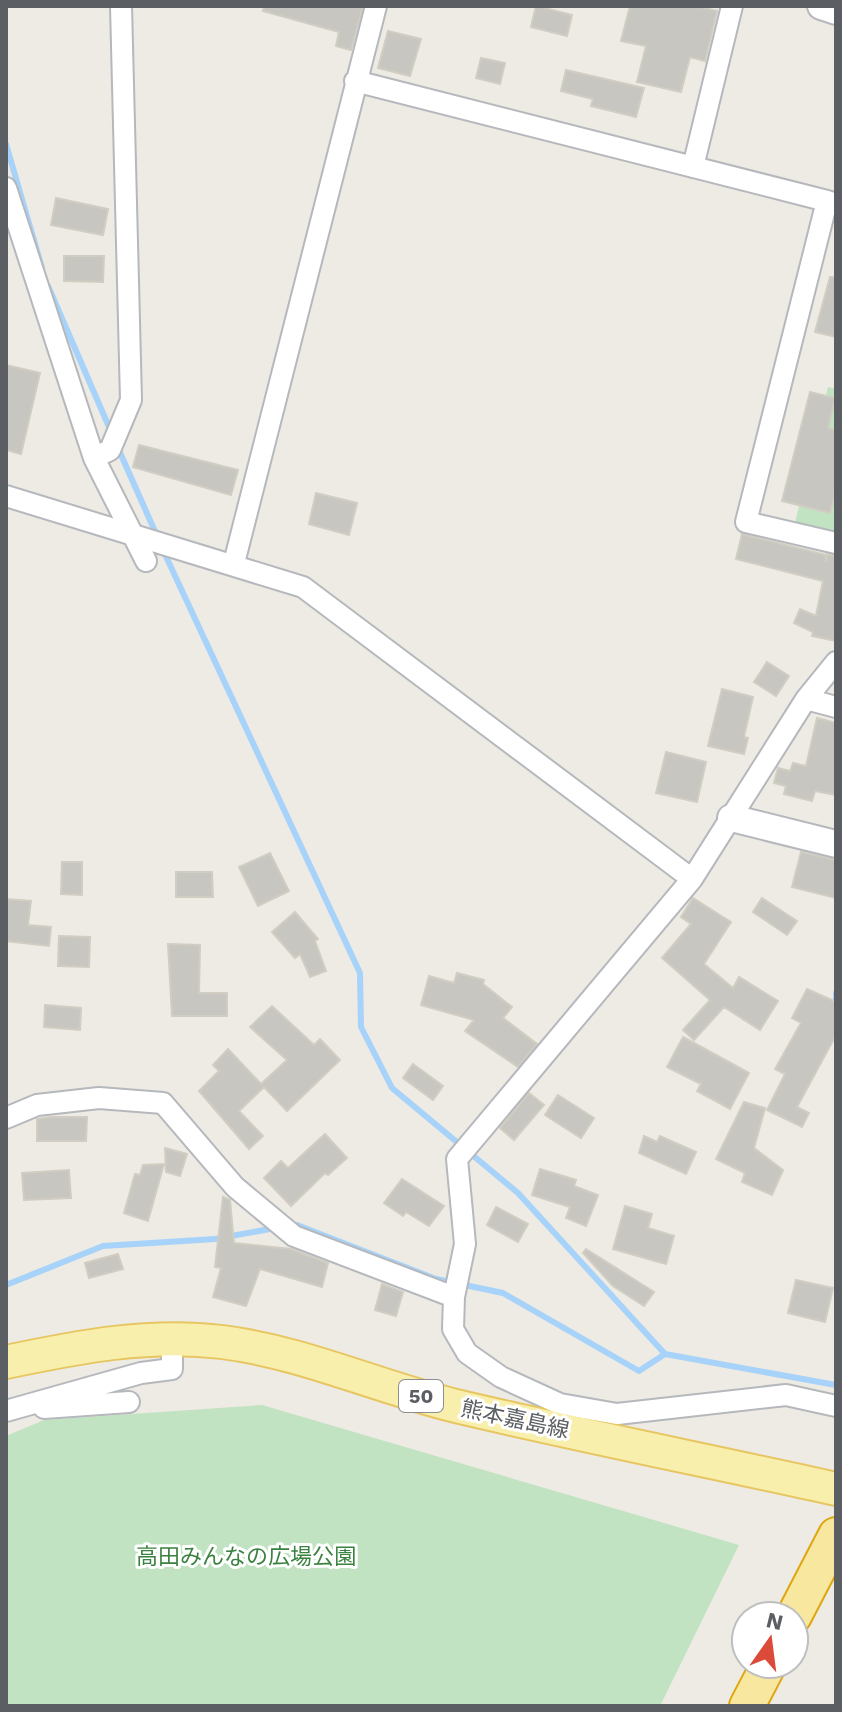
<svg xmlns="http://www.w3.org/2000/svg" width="842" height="1712" font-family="'Work Sans','Noto Sans JP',sans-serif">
  <rect width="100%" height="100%" fill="#edebe3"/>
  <!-- green -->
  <path fill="#c1e3c2" d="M828,387L836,389V541L794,527Z
    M262,1405L739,1545L660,1706H6V1436L44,1420Z"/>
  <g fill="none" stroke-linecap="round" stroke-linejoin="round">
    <!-- stream -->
    <path stroke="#a7d2f9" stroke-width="6" d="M6,144L42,268
      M48,286L112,434
      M118,448L157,536
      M163,550L360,973L361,1027L392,1088L518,1193L665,1354L836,1385
      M836,993V1004
      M290,1226L297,1225L436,1279L503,1293L639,1371L665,1354
      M6,1285L103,1246L215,1239L275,1228"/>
  </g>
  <!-- building -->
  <path fill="#c8c6c0" stroke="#d1cdc2" stroke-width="2" d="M264,6H363L351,50L336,46L339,32L263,11Z
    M536,6L572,15L567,36L531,27Z
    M630,6H695L717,11L705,61L690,57L681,92L637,82L646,46L621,41Z
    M388,31L421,39L410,76L378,68Z
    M481,58L505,63L500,84L476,78Z
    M566,70L644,88L636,117L591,106L593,99L561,91Z
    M56,198L108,209L103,235L51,225Z
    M64,256H104L103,282L64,281Z
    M830,277H836V337L815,332Z
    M6,365L40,373L21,454L6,450Z
    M810,392L835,398L828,428L836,430V489L830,513L782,501Z
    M139,445L238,470L231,495L133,467Z
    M316,493L357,503L349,535L309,524Z
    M742,534L826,555V562L827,554L836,556V641L812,636L813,632L794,623L800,609L816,616L823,581L736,559Z
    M767,662L789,676L776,696L754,682Z
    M722,689L753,697L744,737L748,738L744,754L708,746Z
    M817,718L836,723V795L815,791L812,801L784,794L786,786L774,783L778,768L790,771L793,763L806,766Z
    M666,752L706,762L697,802L656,793Z
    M801,852L836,860V898L792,887Z
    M270,853L289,891L258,906L239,867Z
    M62,862H82V895L61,894Z
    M176,872H212L213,897H176Z
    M693,898L731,922L704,964L733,988L739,977L778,1001L760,1030L724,1007L694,1040L683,1030L710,1000L662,958L691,924L681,917Z
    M762,898L797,921L787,935L753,912Z
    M6,899L31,901L28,925L51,927L49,946L6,941Z
    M295,912L318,939L315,941L326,971L310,977L300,954L295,958L272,932Z
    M59,936L90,937L89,967L58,966Z
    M168,944L200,945L199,993H227V1016H172Z
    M457,973L484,980L483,984L512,1007L503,1018L537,1044L518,1067L465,1031L474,1020L421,1005L429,976L454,983Z
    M807,989L836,1002V1035L797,1107L809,1113L802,1127L767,1110L785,1074L775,1069L801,1023L792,1018Z
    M45,1005L81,1008L80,1030L44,1027Z
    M272,1006L314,1045L320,1039L340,1060L287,1111L264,1087L239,1111L263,1136L249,1149L199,1091L219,1071L213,1065L228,1049L261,1084L287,1060L250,1027Z
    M683,1037L749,1073L730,1109L697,1091L701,1084L667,1067Z
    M413,1064L443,1086L433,1100L403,1078Z
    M529,1093L544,1105L514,1140L500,1128Z
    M558,1095L594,1118L581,1138L545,1115Z
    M744,1102L765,1108L754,1148L783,1170L772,1195L742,1182L745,1173L716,1159Z
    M51,1117H87L86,1141H37V1119Z
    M325,1134L347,1158L328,1175L325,1173L291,1206L264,1178L281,1161L288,1168Z
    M644,1136L657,1142L660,1136L696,1152L686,1174L639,1153Z
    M165,1148L187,1154L180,1176L166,1172Z
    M164,1164L148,1221L124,1213L135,1174L140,1175L143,1165Z
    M540,1169L576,1180L574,1186L598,1195L586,1226L566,1218L570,1207L532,1195Z
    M69,1170L71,1198L24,1200L22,1173Z
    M402,1179L444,1206L429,1226L406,1212L403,1216L384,1203Z
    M223,1197L230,1200L234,1243L291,1249L328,1263L322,1287L260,1269L246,1306L213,1297L221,1268L215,1267Z
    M625,1206L652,1214L648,1228L674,1236L666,1264L613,1249Z
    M496,1207L528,1224L518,1242L487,1225Z
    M586,1249L654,1292L644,1306L613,1286L583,1253Z
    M118,1254L123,1269L89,1278L85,1263Z
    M796,1280L833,1288L825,1322L788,1313Z
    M382,1284L403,1292L396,1316L375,1310Z"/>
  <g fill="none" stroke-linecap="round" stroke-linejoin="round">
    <!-- minor casing -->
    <g stroke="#b5b8bc" stroke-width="24">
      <path id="minor" d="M355,81L827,201
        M693,167L732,6
        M6,188L94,458L146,561
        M836,204L827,201L746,522L836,543
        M94,458L110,450L131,400L121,6
        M6,496L303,587L692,879
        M234,563L376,6
        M836,662L806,699L692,879L457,1159L465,1244L454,1297L453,1329L467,1353L501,1377L560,1404L617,1414L786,1395L836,1406
        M806,699L836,707
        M6,1118L37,1105L99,1098L163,1103L235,1187L294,1236L454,1297
        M44,1408L129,1402
        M6,1411L141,1373L172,1369V1339"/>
    </g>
    <!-- tertiary casing -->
    <g stroke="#b5b8bc" stroke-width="30">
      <path id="tertiary" d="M821,6L836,11
        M731,818L836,844"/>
    </g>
    <!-- primary casing -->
    <g stroke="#e7c662" stroke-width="36">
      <path id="primary" d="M6,1362C78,1347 148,1333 222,1342C302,1352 378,1387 456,1406C582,1436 710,1461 836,1489"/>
    </g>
    <!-- trunk casing -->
    <g stroke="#dfa610" stroke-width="38">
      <path id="trunk" d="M794,1616L836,1535
        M747,1706L769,1664"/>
    </g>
    <!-- minor -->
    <use href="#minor" stroke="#fff" stroke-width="20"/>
    <!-- tertiary -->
    <use href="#tertiary" stroke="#fff" stroke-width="26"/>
    <!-- primary -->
    <use href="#primary" stroke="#f9efac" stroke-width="32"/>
    <!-- trunk -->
    <use href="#trunk" stroke="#f7e79f" stroke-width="34"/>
  </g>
  <g text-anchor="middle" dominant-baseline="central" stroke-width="6" stroke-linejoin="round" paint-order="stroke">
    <!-- shield labels -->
    <rect fill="#fff" stroke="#8c8e91" stroke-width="2" x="399" y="1380" width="44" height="32" rx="6"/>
    <g font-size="20" font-weight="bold" fill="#5b5e62">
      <text x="421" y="1396">50</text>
    </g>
    <!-- street labels -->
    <g font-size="22" fill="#5b5e62" stroke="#fff">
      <text transform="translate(515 1419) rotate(12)">熊本嘉島線</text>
    </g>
    <!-- park labels -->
    <g font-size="22" fill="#3b8241" stroke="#fff">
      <text x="246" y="1556">高田みんなの広場公園</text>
    </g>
  </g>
  <!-- border -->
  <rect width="842" height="1712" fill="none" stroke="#5b5e62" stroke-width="16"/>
  <!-- north arrow -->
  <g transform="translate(770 1640) rotate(14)"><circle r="38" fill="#ffffff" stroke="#bdbfc0" stroke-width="2"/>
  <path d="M0-6L14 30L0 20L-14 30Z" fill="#dc4b39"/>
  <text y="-12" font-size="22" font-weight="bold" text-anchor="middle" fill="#5b5e62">N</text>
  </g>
</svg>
